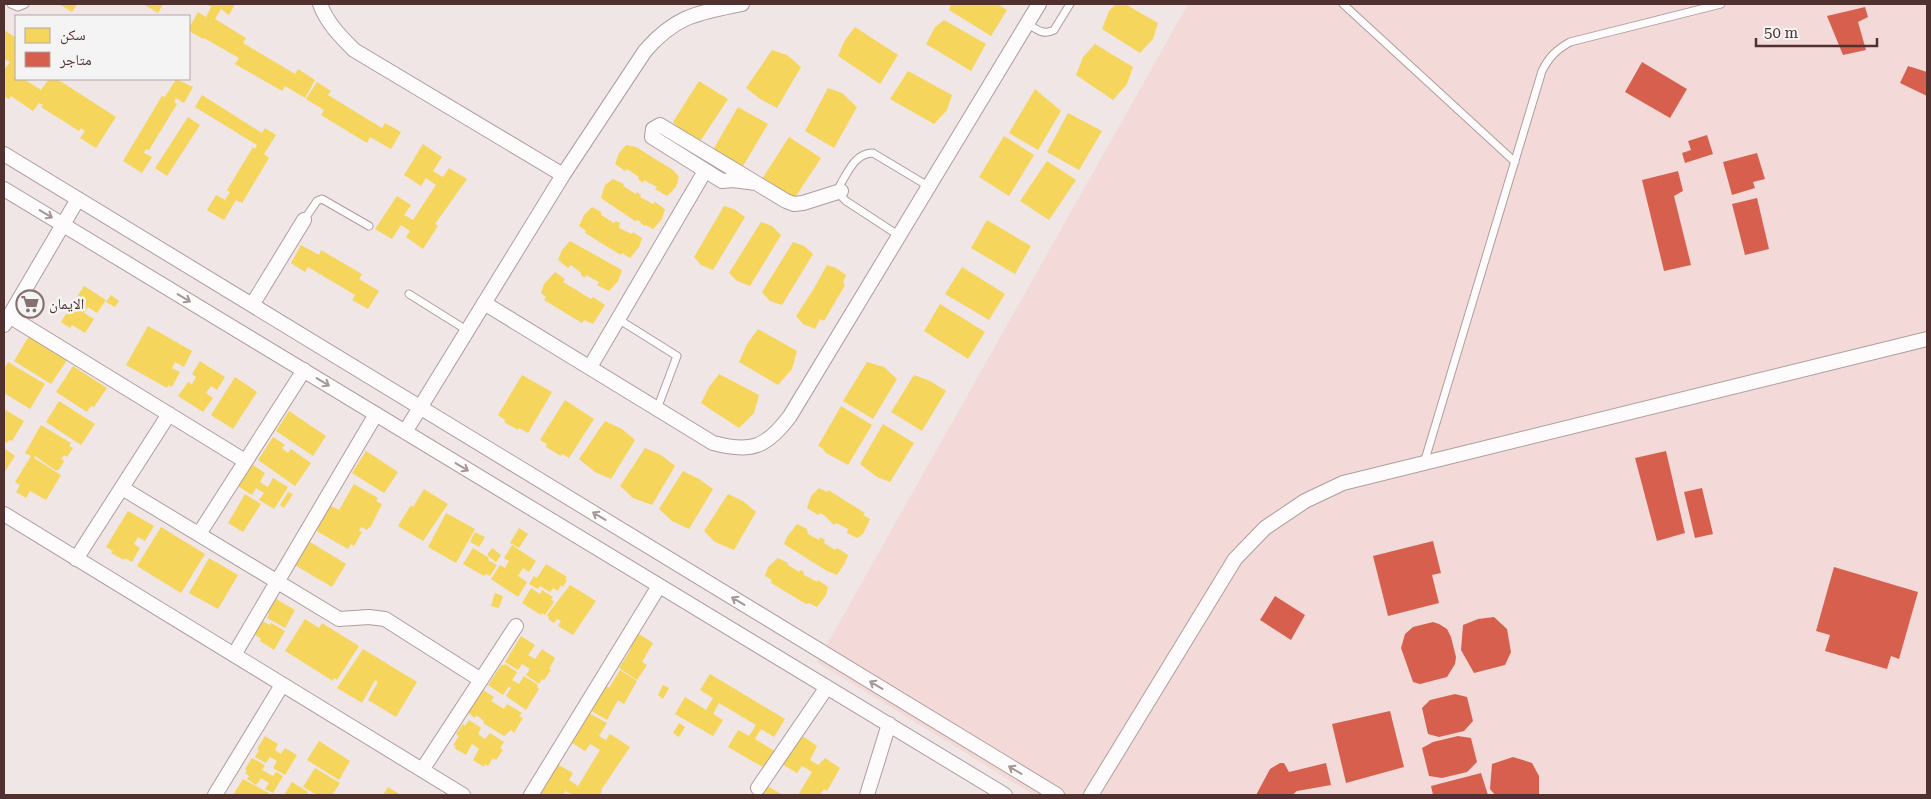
<svg xmlns="http://www.w3.org/2000/svg" width="1931" height="799" font-family="'Roboto Serif','Noto Naskh Arabic',serif">
  <rect width="100%" height="100%" fill="#efe6e5"/>
  <!-- built -->
  <path fill="#f3dad8" d="M1188,4H1927V795H1034L817,662Z"/>
  <!-- homes -->
  <path fill="#f6d55c" d="M59,4H77L72,12Z
    M143,4H163L158,13Z
    M206,4H235L229,15L221,9L215,19L246,38L243,43L295,74L298,69L315,80L305,98L285,86L282,91L235,64L239,58L204,38L203,39L189,31V28L198,12L206,17L211,7Z
    M951,4H997L1007,10L991,36L949,10Z
    M1116,4H1125L1158,23L1153,39L1140,53L1102,29L1109,11Z
    M944,20L986,44L971,71L926,44L935,27Z
    M855,27L898,55L880,84L838,56L845,40Z
    M4,30L16,38V79H24L41,90L49,79H57L116,117L96,148L80,138L85,131L81,128L79,131L41,107L43,105L39,103L33,111L11,96L9,99L4,96V70L10,62L4,59Z
    M1095,44L1133,67L1127,84L1113,100L1076,75L1083,57Z
    M772,50L787,55L801,67L777,108L760,99L746,88Z
    M908,71L952,95L947,110L934,124L890,99Z
    M176,79L193,87L184,103L176,98L174,102L177,104L149,150L146,149L144,153L152,157L142,173L123,161L162,96L165,97Z
    M699,81L728,99L701,140L685,134L673,122Z
    M317,82L331,91L328,95L382,128L385,123L401,132L391,149L370,137L367,143L321,115L324,110L306,99Z
    M828,88L842,93L857,107L834,148L805,131Z
    M1035,89L1061,111L1038,150L1009,133Z
    M202,95L262,133L265,128L276,135L264,154L269,158L242,203L236,200L224,220L207,210L216,195L225,200L230,192L227,190L253,147L255,149L257,145L195,107Z
    M738,107L768,124L743,166L727,160L714,148Z
    M1068,113L1102,131L1079,170L1047,152Z
    M188,117L200,125L167,176L155,168Z
    M1004,136L1034,155L1009,196L979,177Z
    M789,137L821,158L794,199L762,179Z
    M423,144L442,157L433,171L443,177L449,168L467,179L435,224L438,226L423,249L406,237L410,231L401,225L392,239L375,229L397,196L411,205L404,215L413,220L436,185L426,178L421,186L404,175Z
    M626,145L636,147L673,170L679,177L676,187L667,196L655,189L657,187L644,180L643,183L638,179L639,177L627,169L625,171L615,164L619,153Z
    M1047,161L1076,180L1049,220L1020,201Z
    M613,179L624,184L623,186L636,194L637,192L641,195L640,197L653,204L655,202L665,209L662,219L653,229L646,225L644,226L638,220L635,221L601,198L605,185Z
    M724,206L734,209L745,217L713,270L701,265L694,257Z
    M592,207L601,212V215L614,223L616,221L620,223L619,228L632,234L633,232L642,238L639,247L630,258L622,253L621,255L585,233L586,231L579,226L584,215Z
    M987,220L1031,246L1015,274L971,248Z
    M761,222L772,226L781,235L750,286L737,281L729,273Z
    M570,241L622,270L618,281L609,291L597,285L599,282L586,275L585,278L581,275V273L571,265L568,268L558,260L562,250Z
    M793,242L804,246L813,254L782,305L770,301L762,292Z
    M301,245L319,255L321,250L362,274L359,279L379,291L368,309L352,300L355,295L308,267L305,272L291,263Z
    M827,265L836,268L846,275L843,282L845,285L824,321L820,319L815,329L803,324L796,316L813,290Z
    M962,267L1005,294L989,320L945,294Z
    M555,272L565,279L563,282L591,299L593,297L605,305L593,324L584,320L582,323L544,300L546,297L541,293L544,284Z
    M84,286L106,300L97,313L88,307L84,313L94,319L85,333L72,325L70,328L61,322Z
    M111,295L119,301L115,307L106,302Z
    M940,304L985,332L968,359L924,331Z
    M148,326L192,351L184,367L175,362L172,368L180,372L172,387L168,385L167,388L126,365Z
    M758,329L797,351L792,369L778,385L739,362L747,344Z
    M29,336L67,360L51,384L14,361Z
    M200,361L225,377L217,390L211,386L206,393L213,398L203,412L178,396L188,382L192,384L196,377L192,374Z
    M8,362L45,384L30,409L4,393V370Z
    M867,362L884,367L897,379L873,419L843,401Z
    M73,366L107,388L94,407L91,406L87,412L56,392Z
    M719,374L759,395L754,413L739,428L701,403L709,387Z
    M522,375L552,392L528,433L519,428L518,430L504,422L505,420L498,415Z
    M914,375L930,381L946,391L922,431L891,412Z
    M235,377L257,392L233,429L211,415Z
    M565,400L594,419L569,458L562,454L561,456L546,447L547,444L540,440Z
    M59,401L95,424L81,445L46,422Z
    M841,406L872,425L848,465L826,453L822,448L818,446Z
    M4,409L24,421L12,441L9,440L7,443L4,441Z
    M289,411L326,436L313,456L276,431Z
    M605,421L622,429L635,440L611,479L595,472L579,459Z
    M883,424L914,443L890,482L877,477L860,464Z
    M41,425L71,443L69,446L73,448L67,457L64,455L61,459L64,461L59,470H55L35,456L34,458L61,475L46,500L30,491L26,498L16,492L20,485L15,482L31,456L25,453Z
    M273,437L285,445L282,448L288,453L291,449L311,463L295,486L258,460Z
    M4,448L15,456L4,473Z
    M645,448L661,455L675,466L652,505L633,498L620,486Z
    M366,451L398,472L384,493L352,473Z
    M250,463L265,473L260,482L268,487L273,478L288,487L274,509L259,500L264,493L256,488L252,495L236,485Z
    M683,471L699,479L713,489L689,529L672,521L659,509Z
    M354,484L378,498L376,501L382,504L370,528L369,527L367,530L361,527L359,531L362,532L354,546L351,544L348,549L313,529L327,504L339,510Z
    M819,488L827,492L828,490L865,513L863,515L870,519L863,534L857,538L847,533L848,529L836,523L834,525L825,516L820,513L818,515L807,508L811,496Z
    M424,489L448,504L423,541L398,526L411,505L413,507Z
    M288,492L293,494L284,508L280,505Z
    M245,494L261,504L243,532L228,523Z
    M728,494L743,501L756,512L734,550L715,542L704,531Z
    M128,511L154,526L145,541L138,537L134,544L140,548L132,562L125,558L124,560L111,553L113,551L106,547Z
    M446,513L475,529L456,563L428,547Z
    M797,524L807,529L808,534L819,540L820,537L825,540L824,543L835,550L837,548L848,555L845,563L837,575L827,571L784,544L787,537Z
    M161,527L205,554L181,593L137,566Z
    M519,528L528,534L519,548L510,543Z
    M475,532L485,537L479,547L470,542Z
    M307,540L346,564L332,587L293,564Z
    M512,545L536,561L529,572L523,568L518,576L527,582L518,597L491,579L500,565L505,568L509,561L504,558Z
    M473,548L489,558L488,560L497,565L490,576L486,574L484,576L463,564Z
    M492,548L501,555L496,562L487,555Z
    M209,558L238,575L218,609L189,593Z
    M778,558L788,563V565L799,572L800,570L804,572V575L817,582L818,580L828,587L826,595L817,607L809,603L806,604L771,583L772,580L765,576L768,567Z
    M546,564L567,577L565,579L567,580L563,587L561,585L558,591L553,588L550,592L540,586L538,589L529,584L534,576L537,578Z
    M570,585L596,601L573,635L558,626L561,621L557,619L554,623L548,619L549,617L547,615Z
    M531,588L540,594L542,590L553,597L551,599L554,602L545,615L542,613L541,615L522,603Z
    M495,593L503,596L499,608L491,606Z
    M271,596L295,610L285,628L267,618L269,614L263,610Z
    M305,619L319,628L322,623L359,646L337,680L334,678L333,681L285,651Z
    M262,621L270,625L271,623L285,631L274,650L260,641L261,639L254,634Z
    M636,632L653,643L642,662L647,665L637,680L619,668L631,649L626,647Z
    M521,636L535,645L528,655L535,659L542,649L555,658L549,669L551,670L544,680L542,679L539,684L526,675L530,669L522,664L518,670L505,662Z
    M363,649L417,682L396,717L368,700L378,682L375,680L362,703L337,688Z
    M502,664L504,666L505,664L517,672L512,680L519,684L524,676L538,685L537,687L539,689L526,710L506,696L511,688L509,686L503,695L488,685Z
    M620,670L637,681L624,704L618,700L607,720L590,710L605,685L609,688Z
    M710,674L785,719L774,737L761,729L755,739L776,752L766,769L728,747L738,730L749,736L756,725L719,703L713,714L723,720L713,736L675,714L685,697L706,710L713,698L700,690Z
    M663,685L669,688L663,699L658,695Z
    M483,690L494,697L491,701L504,709L507,704L522,713L519,716L523,718L514,733L511,730L504,736L483,723L484,721L476,715L475,718L468,713Z
    M587,712L607,723L599,736L606,740L610,734L630,747L601,790L602,791L600,795H573L565,791L563,795H540L538,794L555,763L573,773L569,780L578,786L600,750L590,744L585,751L569,741Z
    M469,720L481,728L478,734L485,739L490,733L504,742L500,748L503,750L496,760L493,758L488,766L485,764L484,767L473,760L479,749L472,744L466,755L454,748L456,746L453,745L459,736L456,734L463,724L465,726Z
    M679,723L685,727L679,737L673,733Z
    M801,735L817,746L810,760L818,765L825,758L840,768L827,791L824,789L820,795H798L812,772L802,766L797,773L780,763Z
    M265,736L278,744L275,750L281,754L285,748L297,755L285,775L273,768L277,761L270,757L266,763L255,757L259,750L257,749Z
    M319,741L350,761L339,780L307,760Z
    M252,758L265,765L262,770L273,776L276,772L283,776L273,793L265,789L269,783L261,778L256,785L247,779L249,776L245,773L247,771L245,769Z
    M315,768L340,783L332,795H317L303,787Z
    M243,779L269,793L268,795H233Z
    M292,782L308,792L306,795H284Z
    M766,785L783,795H759Z
    M388,787L401,795H383Z"/>
  <!-- shops -->
  <path fill="#d6604d" d="M1865,7L1868,17L1858,22L1866,50L1843,55L1827,16Z
    M1642,62L1687,89L1670,118L1625,92Z
    M1908,66L1927,72V96L1900,83Z
    M1707,135L1713,154L1685,163L1682,153L1691,150L1688,141Z
    M1757,153L1765,179L1753,182L1755,188L1732,195L1723,162Z
    M1678,171L1683,191L1674,196L1691,265L1664,271L1642,180Z
    M1757,198L1769,249L1745,255L1732,204Z
    M1666,451L1685,533L1657,541L1635,458Z
    M1702,488L1713,534L1695,538L1684,492Z
    M1433,541L1441,573L1432,575L1439,603L1388,616L1373,556Z
    M1834,567L1918,592L1899,659L1891,656L1887,669L1825,651L1830,635L1816,631Z
    M1275,596L1305,615L1291,640L1260,620Z
    M1494,617L1507,629L1511,652L1505,665L1474,673L1461,650L1463,625L1478,619Z
    M1433,622L1439,624L1447,629L1451,637L1456,657L1455,664L1447,677L1420,684L1413,682L1401,648L1405,634L1413,627Z
    M1455,694L1467,697L1473,721L1464,731L1439,737L1428,734L1422,708L1430,700Z
    M1390,711L1404,767L1346,783L1332,724Z
    M1458,736L1471,738L1477,762L1467,772L1442,778L1429,776L1422,748L1433,742Z
    M1513,757L1532,763L1539,776V795H1495L1490,789L1492,764Z
    M1280,763H1284L1289,772L1326,763L1331,785L1297,791L1292,795H1256L1270,769Z
    M1481,773L1488,795H1433L1431,786Z"/>
  <g fill="none" stroke-linecap="round" stroke-linejoin="round">
    <!-- service casing -->
    <g stroke="#af9d9d" stroke-width="9">
      <path id="service" d="M11,4L18,7L25,4
        M1343,4L1515,162
        M1027,23C1036,29 1043,36 1054,30L1070,4
        M304,220L317,201L322,199L369,226
        M898,235L846,201L842,197L840,185C848,172 855,153 873,153L928,186
        M409,294L468,331
        M618,319L677,356L657,409
        M1424,463L1542,71C1549,57 1556,50 1570,42L1721,4"/>
    </g>
    <!-- minor casing -->
    <g stroke="#af9d9d" stroke-width="16">
      <path id="minor" d="M320,4C327,23 340,36 354,50L563,175
        M4,154L1057,795
        M756,183L733,180L722,181L652,137L653,129L660,125L786,201L794,204L803,203L841,191
        M4,189L1005,795
        M484,303L713,443C751,453 766,448 790,416L1039,4
        M252,305L304,220
        M9,316L245,461
        M4,325L78,199
        M590,367L705,171
        M405,432L563,175L645,51C676,15 698,13 742,4
        M122,488L339,619L369,617L385,619L481,680
        M4,514L463,795
        M199,534L304,370
        M76,559L169,414
        M234,655L376,414
        M422,770L516,626
        M758,788L827,687
        M215,795L282,685
        M531,795L659,586
        M867,795L889,724
        M1091,795L1235,559L1265,528L1305,501L1343,483L1927,339"/>
    </g>
    <!-- service -->
    <use href="#service" stroke="#fdfbfb" stroke-width="7"/>
    <!-- minor -->
    <use href="#minor" stroke="#fdfbfb" stroke-width="14"/>
  </g>
  <!-- one-way arrows -->
  <defs><path id="oneway-shaft" d="M-6 0H5M1.5-3L5.5 0L1.5 3" fill="none" stroke-width="1.6" stroke-linecap="round" stroke-linejoin="round" transform="scale(1.25)"/></defs>
  <g stroke="#a79696">
    <use href="#oneway-shaft" transform="translate(46 214) rotate(31)"/>
    <use href="#oneway-shaft" transform="translate(184 298) rotate(31)"/>
    <use href="#oneway-shaft" transform="translate(323 382) rotate(31)"/>
    <use href="#oneway-shaft" transform="translate(462 467) rotate(31)"/>
    <use href="#oneway-shaft" transform="translate(599 516) rotate(-149)"/>
    <use href="#oneway-shaft" transform="translate(738 601) rotate(-149)"/>
    <use href="#oneway-shaft" transform="translate(876 685) rotate(-149)"/>
    <use href="#oneway-shaft" transform="translate(1015 770) rotate(-149)"/>
  </g>
  <!-- icons -->
  <defs>
    <g id="supermarket-ring" transform="scale(1.4375)"><circle r="9.5" fill="#f4f4f4" stroke="#88706f" stroke-width="1.5"/><path d="M-6-5.5h2.5l.6 2H6L4.5 2H-2.5L-4.4-4H-6ZM-1.5 3.2a1.3 1.3 0 1 0 .1 0ZM3 3.2a1.3 1.3 0 1 0 .1 0Z" fill="#88706f"/></g>
  </defs>
  <g fill-rule="evenodd">
    <use href="#supermarket-ring" x="30" y="304"/>
  </g>
  <g text-anchor="middle" dominant-baseline="central" stroke-width="5" stroke-linejoin="round" paint-order="stroke">
    <!-- poi labels -->
    <g font-size="15" fill="#513130" stroke="#f4f4f4" text-anchor="start">
      <text x="49" y="304">الايمان</text>
    </g>
  </g>
  <!-- border -->
  <rect width="1931" height="799" fill="none" stroke="#513130" stroke-width="10"/>
  <!-- legend -->
  <rect x="15" y="15" width="175" height="65" fill="#f4f4f4" stroke="#b3a6a6"/>
  <rect x="25" y="28" width="25" height="15" fill="#f6d55c" stroke="#b3a6a6"/>
  <text x="60" y="40" font-size="15" fill="#513130">سكن</text>
  <rect x="25" y="52" width="25" height="15" fill="#d6604d" stroke="#b3a6a6"/>
  <text x="60" y="65" font-size="15" fill="#513130">متاجر</text>
  <!-- scale -->
  <path d="M1756 38v8h121v-8" fill="none" stroke="#513130" stroke-width="2.5"/>
  <text x="1764" y="38" font-size="15" fill="#513130" stroke="#f4f4f4" stroke-width="4" paint-order="stroke">50 m</text>
</svg>
